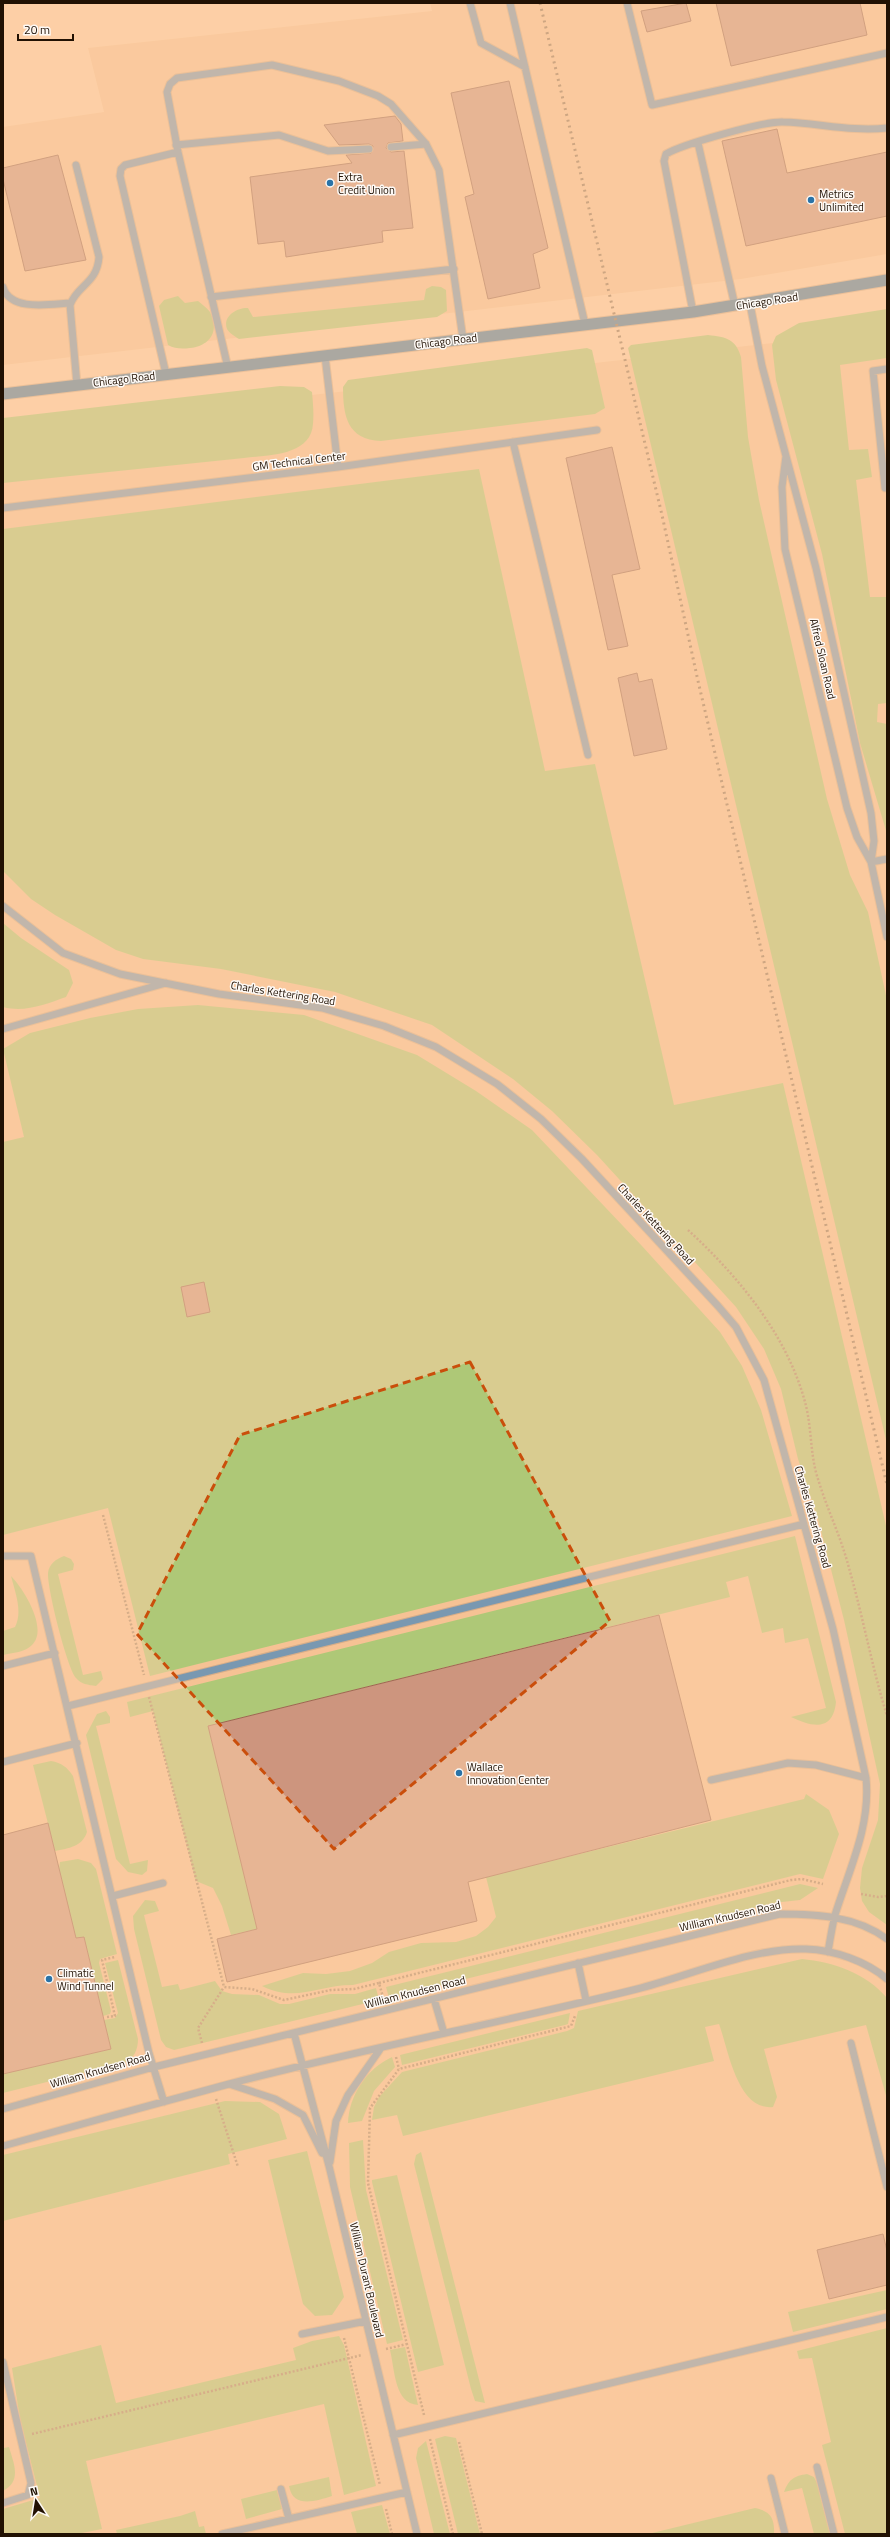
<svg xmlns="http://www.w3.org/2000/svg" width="890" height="2537" font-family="'Titillium Web',sans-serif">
  <rect width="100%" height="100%" fill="#fdcfa6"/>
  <!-- built -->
  <path fill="#f6c294" d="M430,3H887V254L741,279L3,365V127L104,112L88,48L432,11Z
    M887,330V2534H3V430Z"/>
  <!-- green -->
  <path fill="#aec877" d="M432,286L441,287L446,290L447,311L437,317L239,339C236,337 229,333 227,329C222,316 238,307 248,308L253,317L424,300L426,289Z
    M178,296L185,303L198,301C202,304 207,308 210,312C220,331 210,346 190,348C182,349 175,349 168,345L159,306L164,300Z
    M887,309V358L840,365L849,450L868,449L872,477L856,480L870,597H886L887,600V703L878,704L877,722L887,724V834L860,743L822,554L776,380L772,345L776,336L799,323Z
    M708,335C726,337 736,339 741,357L748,437L759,500L827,799L850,875L868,912L887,1000V1444L628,348L631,345Z
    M587,348L592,350L605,408L595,414L381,441C347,440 343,415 343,387L348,380Z
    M280,386L304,387L312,392C313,403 314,413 313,424C311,456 268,455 244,458L3,483V418Z
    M479,469L545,771L595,764L674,1105L783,1083L887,1530V1925L869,1912L862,1901L860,1888L862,1868L878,1820L880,1784L844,1620L818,1519L798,1459L781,1389L764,1349L736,1307L597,1155L552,1111L513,1079L432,1025L335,992L221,969L143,959L116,950L55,915L31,899L3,871V529Z
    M3,923L21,938L69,970L73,983L66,997C46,1004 25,1013 3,1007Z
    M198,1005L304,1015L417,1055L476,1091L532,1130L642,1246L720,1332L742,1366L761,1410L792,1516L150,1676L108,1508L3,1535V1142L24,1137L3,1049L30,1033L90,1018L138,1009Z
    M795,1536L836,1702C833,1732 812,1727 791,1717L826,1708L808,1638L785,1643L783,1628L762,1633L748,1576L726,1582L730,1597L208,1726L257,1929L231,1935L222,1906L213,1888L196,1881L153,1711L130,1717L127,1702Z
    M64,1556L71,1559L74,1564L73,1570L58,1574L83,1675L101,1671L103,1679L96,1686C88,1685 81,1684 76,1678C67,1667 47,1588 48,1573C49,1564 56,1559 64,1556Z
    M11,1576C23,1588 49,1629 32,1645C26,1652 12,1653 3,1655V1631L15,1627C23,1611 15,1592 11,1576Z
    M106,1711L110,1717V1723L96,1726L130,1864L148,1860L147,1871L142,1875L128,1872L116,1859L86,1735L97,1714Z
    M51,1761C62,1763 67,1767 73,1776L87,1832C82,1847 69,1848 55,1851L33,1765Z
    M806,1794L829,1810L839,1834L823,1879L800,1874L353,1985C316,1985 297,2003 262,1986L303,1973L326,1974L350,1971L372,1963L389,1952L421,1943L456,1942L476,1936L488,1927L496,1917L486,1877L804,1799Z
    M78,1859L91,1863L96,1869L117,1954L100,1959L99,1963L111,2011L110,2014L103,2016L84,1937L76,1938L59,1869L60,1862Z
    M800,1884L818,1888L800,1900L773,1903L389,1998L386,1987Z
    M145,1900L155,1901L159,1911L144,1915L162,1987L178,1984L180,1990L215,1981L222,1991L232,1994L259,1995L280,2004H289L330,1994H355L376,1988L379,2000L174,2050L166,2047L161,2040L134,1929L133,1916Z
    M802,1959C833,1962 866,1973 887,1998V2099L866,2025L764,2049L777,2097L773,2107C737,2111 728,2048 719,2024L705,2027L714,2061L403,2136L397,2115L372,2120L374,2107L379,2097L402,2072L567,2031L574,2028L578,2011Z
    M118,1960L138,2039C138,2050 134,2059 123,2063L3,2093V2074L111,2049L104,2020L115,2018L118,2013L105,1963Z
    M570,2013L568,2024L565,2025L402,2065L400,2055Z
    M392,2057L395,2067L374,2091L362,2121L348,2123C349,2096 366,2069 392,2057Z
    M225,2101L260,2102L279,2114L287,2139L228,2154L230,2164L3,2221V2155Z
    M363,2140L366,2190L403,2340L387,2344L350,2187L349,2143Z
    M307,2151L344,2297L332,2315L315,2316L303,2304L268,2160Z
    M421,2152L485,2403L475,2401L471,2389L414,2164L416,2155Z
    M397,2175L444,2365L418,2372L372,2182V2180Z
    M887,2290V2309L793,2332L788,2312Z
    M887,2328V2534H845L822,2445L831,2442L812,2358L799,2359L797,2351Z
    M339,2336L344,2345L376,2486L344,2495L324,2404L86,2461L102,2529L77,2534H3V2509L40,2498L20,2419L12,2368L101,2345L116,2403L296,2360L293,2348L312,2341Z
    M405,2347L418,2405C394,2403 395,2370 390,2350Z
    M445,2436L456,2438L480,2534H458L435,2439Z
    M426,2441L450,2534H434L416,2458L418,2448Z
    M3,2442L4,2448L9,2447C14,2464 22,2481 3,2491Z
    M807,2474L814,2477L817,2483L830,2534H814L802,2488L784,2492C789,2479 794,2476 807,2474Z
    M329,2477L332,2496C316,2501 293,2509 289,2486Z
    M277,2490L282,2509L246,2519L241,2499Z
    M382,2505L390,2534H357L351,2512Z
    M755,2508C770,2511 775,2518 774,2534H648Z
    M195,2511L199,2527L204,2526L206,2534H117L116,2530L180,2516Z"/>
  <!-- building -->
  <path fill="#cd957e" stroke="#9c6752" d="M686,3L691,21L647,32L641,11Z
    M716,3H860L867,35L731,66Z
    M509,81L548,248L533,254L540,288L488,299L465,197L474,194L451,93Z
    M395,116L401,124L403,141L388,143L386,148L391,152L404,151L413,228L382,231L383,242L286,257L284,241L258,244L250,177L352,163L346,155L371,153L373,146L369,144L339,145L324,125Z
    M777,129L787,173L887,152V216L746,246L722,141Z
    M58,155L86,260L25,271L3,179V168Z
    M612,447L640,569L612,575L628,646L608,650L566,458Z
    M637,673L639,682L652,679L667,749L634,756L618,678Z
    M204,1282L210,1312L187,1317L181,1287Z
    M659,1615L711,1820L468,1882L477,1921L227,1982L217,1939L257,1929L208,1726Z
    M48,1823L76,1938L84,1937L111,2049L3,2074V1835Z
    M883,2234L887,2251V2285L829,2299L817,2250Z"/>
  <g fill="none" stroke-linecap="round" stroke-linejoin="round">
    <!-- service casing -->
    <g stroke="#d5ad89" stroke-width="9">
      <path id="service" d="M470,3L481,43L525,67
        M510,3L585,324
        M627,3L652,105L887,53
        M698,143L735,306
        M176,145L279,135L328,151L369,149
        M391,147L426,144
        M76,165L99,257C97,284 77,285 70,305L77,385
        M3,287C10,312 51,304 70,303
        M211,297L454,269
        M750,304L762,366L786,456
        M693,312L664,161L666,154C683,144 764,121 783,122C818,123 852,132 887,128
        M325,356L338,467
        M228,368L178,152L167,92L170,84L177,78L272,65L339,81L378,96L391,104L426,144L439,170L463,339
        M166,374L120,176L121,169L125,165L178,152
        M513,442L588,755
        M885,488L873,371L887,369
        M3,508L338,467L597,430
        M871,862L874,841L871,813L816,568L786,456L782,487L785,549L847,808L857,837L871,862L887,937
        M871,862L887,859
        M3,906L63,953L120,974L219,994L322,1008L384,1026L436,1047L497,1084L541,1119L582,1159L718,1306L736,1327L764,1380L833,1629L866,1778C871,1826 849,1870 835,1915C832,1927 830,1940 828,1952
        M3,1029L166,983
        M3,1556H31L149,2053L164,2102
        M3,1666L55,1653
        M68,1706L804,1524
        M3,1762L77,1743
        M711,1780L788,1763L816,1765L866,1778
        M113,1896L163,1883
        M578,1963L586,2000
        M434,1999L444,2033
        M294,2033L329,2166L417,2534
        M851,2043L887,2187
        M229,2084L275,2099L303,2115L322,2153
        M3,2109L154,2067L780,1914C817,1914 856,1916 887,1939
        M3,2146C78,2125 154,2104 229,2084C364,2048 502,2023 637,1989C689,1976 753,1947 806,1949C834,1950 866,1961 887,1979
        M330,2162L336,2121L348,2095L381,2048
        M302,2334L366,2321
        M3,2362L31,2483L28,2495L3,2503
        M393,2435L887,2317
        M817,2467L834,2534
        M771,2478L785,2534
        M281,2489L289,2519
        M222,2534L407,2492"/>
    </g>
    <!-- secondary casing -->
    <g stroke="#d5ad89" stroke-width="13">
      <path id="secondary" d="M3,394L693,312L887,280"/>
    </g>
    <!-- path -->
    <path stroke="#a88667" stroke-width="2.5" stroke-dasharray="2 2" stroke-linecap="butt" d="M688,1230C738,1276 787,1335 805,1402C812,1427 810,1456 818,1479C827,1509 841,1537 849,1568C863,1617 872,1667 887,1716
      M103,1515L144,1675
      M149,1697L224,1987L252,1989L284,2000L331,1990L354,1989L379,1983L383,1997
      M861,1894L878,1897L887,1896
      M379,1983L791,1880L802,1879L823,1884
      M107,2017L115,2016L102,1960L115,1957
      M202,2043L198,2028L224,1987
      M396,2057L399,2069
      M216,2099L238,2167
      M344,2338L380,2485
      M386,2349L407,2344
      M424,2415L368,2183L370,2108L399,2069L571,2026L575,2016
      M32,2434L362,2355
      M430,2439L453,2534
      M459,2442L482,2534
      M386,2509L392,2534"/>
    <!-- service -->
    <use href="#service" stroke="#7998b1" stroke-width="7"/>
    <!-- secondary -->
    <use href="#secondary" stroke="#48789c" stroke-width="11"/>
    <!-- rail -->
    <path stroke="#947458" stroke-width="3" stroke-dasharray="2 4" stroke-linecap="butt" d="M540,3L662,515L698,681L887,1485"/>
  </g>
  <!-- marked area -->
  <path d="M0 0H890V2537H0ZM470,1362L610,1621L334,1849L137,1634L240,1435Z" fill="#fdcfa6" fill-opacity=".55" fill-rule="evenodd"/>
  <path fill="none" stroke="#ca4e0b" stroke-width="3" stroke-dasharray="8 5" stroke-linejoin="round" d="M470,1362L610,1621L334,1849L137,1634L240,1435Z"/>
  <!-- markers -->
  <g fill="#2a73a7" stroke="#fdf9f5" stroke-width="1.5">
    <circle cx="330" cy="183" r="4"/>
    <circle cx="811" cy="200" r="4"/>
    <circle cx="459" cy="1773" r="4"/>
    <circle cx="49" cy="1979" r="4"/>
  </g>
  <g text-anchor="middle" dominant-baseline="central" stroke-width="3" stroke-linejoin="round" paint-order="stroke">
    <!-- poi labels -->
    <g font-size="11" fill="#211103" stroke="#fdf9f5" text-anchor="start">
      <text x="338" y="177">Extra<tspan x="338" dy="13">Credit Union</tspan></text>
      <text x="819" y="194">Metrics<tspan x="819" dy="13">Unlimited</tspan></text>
      <text x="467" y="1767">Wallace<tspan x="467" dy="13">Innovation Center</tspan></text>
      <text x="57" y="1973">Climatic<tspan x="57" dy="13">Wind Tunnel</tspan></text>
    </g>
    <!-- street labels -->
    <g font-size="11" fill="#211103" stroke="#fdf9f5">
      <text transform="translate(767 301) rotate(-9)">Chicago Road</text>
      <text transform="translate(446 341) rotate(-7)">Chicago Road</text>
      <text transform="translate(124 379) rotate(-7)">Chicago Road</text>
      <text transform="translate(299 461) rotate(-7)">GM Technical Center</text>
      <text transform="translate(823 659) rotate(77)">Alfred Sloan Road</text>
      <text transform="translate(283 993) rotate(9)">Charles Kettering Road</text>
      <text transform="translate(656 1224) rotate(47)">Charles Kettering Road</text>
      <text transform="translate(813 1517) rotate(74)">Charles Kettering Road</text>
      <text transform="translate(730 1916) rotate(-13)">William Knudsen Road</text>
      <text transform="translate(415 1992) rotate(-14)">William Knudsen Road</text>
      <text transform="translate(100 2070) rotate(-16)">William Knudsen Road</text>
      <text transform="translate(367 2280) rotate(77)">William Durant Boulevard</text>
    </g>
  </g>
  <!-- border -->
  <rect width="890" height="2537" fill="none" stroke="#211103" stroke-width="8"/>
  <!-- north arrow -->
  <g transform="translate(36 2501) rotate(348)" stroke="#fdf9f5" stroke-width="3" paint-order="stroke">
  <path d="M0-3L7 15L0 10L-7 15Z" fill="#211103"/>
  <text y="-6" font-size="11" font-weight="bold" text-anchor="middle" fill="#211103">N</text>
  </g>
  <!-- scale -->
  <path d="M18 34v6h55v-6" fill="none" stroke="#211103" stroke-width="2"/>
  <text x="24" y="34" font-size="12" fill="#211103" stroke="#fdf9f5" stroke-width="3" paint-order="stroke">20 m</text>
</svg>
